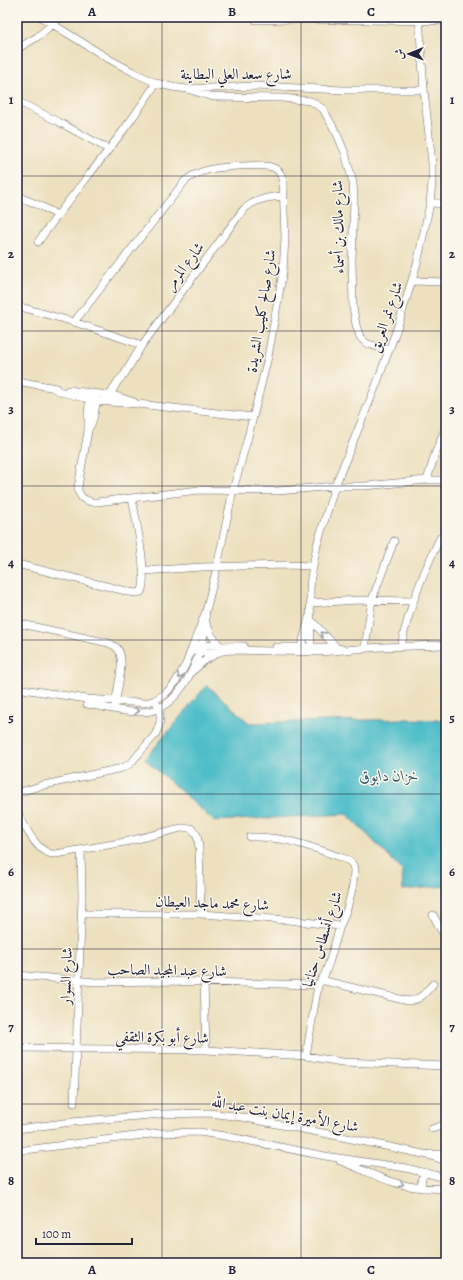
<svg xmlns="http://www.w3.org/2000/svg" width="463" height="1280" font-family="Alegreya,Amiri,serif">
  <rect width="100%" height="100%" fill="#fbf7ec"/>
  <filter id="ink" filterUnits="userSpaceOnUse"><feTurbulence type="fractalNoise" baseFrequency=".025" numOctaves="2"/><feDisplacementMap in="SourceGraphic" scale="8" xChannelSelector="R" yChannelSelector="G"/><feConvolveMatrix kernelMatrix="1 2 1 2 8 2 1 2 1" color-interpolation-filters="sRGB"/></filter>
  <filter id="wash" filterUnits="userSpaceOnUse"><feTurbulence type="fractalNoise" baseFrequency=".012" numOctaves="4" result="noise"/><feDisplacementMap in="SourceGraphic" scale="16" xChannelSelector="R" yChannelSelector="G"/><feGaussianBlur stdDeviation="0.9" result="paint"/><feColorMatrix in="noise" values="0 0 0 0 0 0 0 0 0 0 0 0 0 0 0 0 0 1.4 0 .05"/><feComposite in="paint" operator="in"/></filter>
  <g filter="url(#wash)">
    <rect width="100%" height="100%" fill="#ede0bf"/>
    <!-- water -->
    <path fill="#50bec9" stroke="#397082" d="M207,685L249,723L406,719L446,720V886L403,890L402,870L347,814L214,821L145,759Z"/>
  </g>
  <g filter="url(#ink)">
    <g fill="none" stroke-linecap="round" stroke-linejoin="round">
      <!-- street casing -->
      <g stroke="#696469" stroke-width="8">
        <path id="street" d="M41,17L109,59L133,72L156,83L172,87L187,89L255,86L343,90H424
          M256,20L290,19L446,21
          M17,49L37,37L61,17
          M187,89L213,97L282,98L311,101L323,109L337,134L345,153L353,183L354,199L352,261L353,307L356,325L360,337L366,343L389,351
          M17,101L59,122L108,149
          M17,196L41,206L57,215
          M430,203L446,204
          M38,242C76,188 121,139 156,83
          M412,281L446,282
          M17,306L74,322L142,345
          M17,381L56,388
          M53,388L61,392L96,401L138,404L253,417
          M68,390L116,396L134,402
          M90,393L88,414V431L78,487V491L82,498L91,502H97L199,490L278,491L335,486H365L427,480H446
          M109,402L110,395L118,381L124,375L142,345L243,210C255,199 268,197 284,196
          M88,430C95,420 96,408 96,396
          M427,480L435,454L446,427
          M17,564L130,592L135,593L141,592C149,581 135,514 132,498
          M143,571L202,567L287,565L313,566
          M310,603L359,600L413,601
          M311,620L336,647
          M17,623L109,643C112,645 115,646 117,648C127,659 116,692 115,706
          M206,623L212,636L219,645
          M198,645L244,646
          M401,646C409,608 423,573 440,538
          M276,647H332L342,649
          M365,648L372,600L394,541
          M301,649L309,617
          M192,651L208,653L232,650L320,652L381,647L446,645
          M311,652L310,588L311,577L317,545L335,486L375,388L399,323L418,260L430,203L432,183V163L424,90L419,17
          M194,670L204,661L218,653
          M17,688L87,699L145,703L155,700L166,693L175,683L186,664L206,611L217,567L233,490L248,437L268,357L283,271L285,238L283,182C282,177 281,172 276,169C267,162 216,167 204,171C197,173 191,176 185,181L74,322
          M87,704C106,707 131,715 151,711C185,703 206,647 206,615
          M17,793L40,786L122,768L130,764L155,735C161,724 162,715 157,704
          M17,811C23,823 34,847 47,852C49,854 53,854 56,854L125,842L181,828H191L197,835L199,847L201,914
          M250,837C285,836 311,847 343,858L349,861L353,865L354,870L353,885L347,909L340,926L329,963L325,974L318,985L306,1056
          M82,914H201L288,920L340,926
          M433,915L446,939
          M17,975L95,982L164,981L318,985
          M321,980L408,1001C421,1000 425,993 433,984
          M204,982L206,1050
          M17,1048L206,1050L306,1056L342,1062L446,1066
          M74,1103L82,898L81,851
          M17,1129L72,1122L161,1114L209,1113L241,1117L328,1134L428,1155L446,1161
          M432,1129L446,1124
          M17,1151L159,1133L199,1132L225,1136L325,1156L406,1168L446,1178
          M430,1154L446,1155
          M340,1161C358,1167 375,1177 393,1182C410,1188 428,1188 446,1189
          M423,1188C420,1182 421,1177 426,1173"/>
      </g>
      <!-- street -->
      <use href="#street" stroke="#fff" stroke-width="7"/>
    </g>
    <!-- one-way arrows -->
    <defs><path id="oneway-chevron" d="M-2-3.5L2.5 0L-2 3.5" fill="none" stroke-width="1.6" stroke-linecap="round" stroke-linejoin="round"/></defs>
    <g stroke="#9c9ca7">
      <use href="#oneway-chevron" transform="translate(323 634) rotate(-133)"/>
      <use href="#oneway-chevron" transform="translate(180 676) rotate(120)"/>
      <use href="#oneway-chevron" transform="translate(137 711) rotate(2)"/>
      <use href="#oneway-chevron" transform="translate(401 1184) rotate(14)"/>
    </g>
  </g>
  <!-- grid -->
  <path fill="none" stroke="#22223b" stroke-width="1" stroke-opacity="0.55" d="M162,17V1263M301,17V1263M17,176H446M17,331H446M17,486H446M17,640H446M17,794H446M17,949H446M17,1104H446"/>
  <g text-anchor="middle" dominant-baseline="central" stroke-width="3" stroke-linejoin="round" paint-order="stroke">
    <!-- street labels -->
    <g font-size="15" fill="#22223b" stroke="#fbf7ec">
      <text x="236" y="74">شارع سعد العلي البطاينة</text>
      <text transform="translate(338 227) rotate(-91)">شارع مالك بن أسماء</text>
      <text transform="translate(184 266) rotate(-53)">شارع المرمر</text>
      <text transform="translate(261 311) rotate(-81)">شارع صالح كليب الشريدة</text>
      <text transform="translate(386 317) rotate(-71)">شارع نمر العريق</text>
      <text transform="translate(212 903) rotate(2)">شارع محمد ماجد العيطان</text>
      <text transform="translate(322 939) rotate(-72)">شارع أنسطاس حنانيا</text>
      <text transform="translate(167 970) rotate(1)">شارع عبد المجيد الصاحب</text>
      <text transform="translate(66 976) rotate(-88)">شارع السوار</text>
      <text transform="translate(162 1037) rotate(1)">شارع أبو بكرة الثقفي</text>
      <text transform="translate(285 1114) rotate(10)">شارع الأميرة إيمان بنت عبد الله</text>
    </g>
    <!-- water labels -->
    <g font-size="16" font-style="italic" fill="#32596d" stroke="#fbf7ec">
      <text x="389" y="776">خزان دابوق</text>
    </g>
  </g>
  <!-- margin -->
  <rect width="463" height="1280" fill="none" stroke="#fbf7ec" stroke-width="44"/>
  <!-- north arrow -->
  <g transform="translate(409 54) rotate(269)" stroke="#fbf7ec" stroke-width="3" paint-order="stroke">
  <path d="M0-3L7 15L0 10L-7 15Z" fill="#22223b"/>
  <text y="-6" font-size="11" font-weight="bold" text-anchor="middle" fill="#22223b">ش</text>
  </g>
  <!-- scale -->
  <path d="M36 1238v6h96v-6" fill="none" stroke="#22223b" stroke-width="2"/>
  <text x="42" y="1238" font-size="12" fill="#22223b" stroke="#fbf7ec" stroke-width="3" paint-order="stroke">100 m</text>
  <rect x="22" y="22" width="419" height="1236" fill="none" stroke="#22223b" stroke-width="1.5"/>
  <g font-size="13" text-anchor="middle" font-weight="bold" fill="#22223b">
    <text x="92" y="16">A</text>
    <text x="232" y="16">B</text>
    <text x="371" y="16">C</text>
    <text x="11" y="104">1</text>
    <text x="452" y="104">1</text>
    <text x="11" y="258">2</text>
    <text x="452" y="258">2</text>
    <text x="11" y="413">3</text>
    <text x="452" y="413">3</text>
    <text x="11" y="567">4</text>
    <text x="452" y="567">4</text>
    <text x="11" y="722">5</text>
    <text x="452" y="722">5</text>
    <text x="11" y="876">6</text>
    <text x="452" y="876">6</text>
    <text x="11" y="1031">7</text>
    <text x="452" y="1031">7</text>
    <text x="11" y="1185">8</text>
    <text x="452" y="1185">8</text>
    <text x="92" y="1274">A</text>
    <text x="232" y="1274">B</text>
    <text x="371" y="1274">C</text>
  </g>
</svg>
